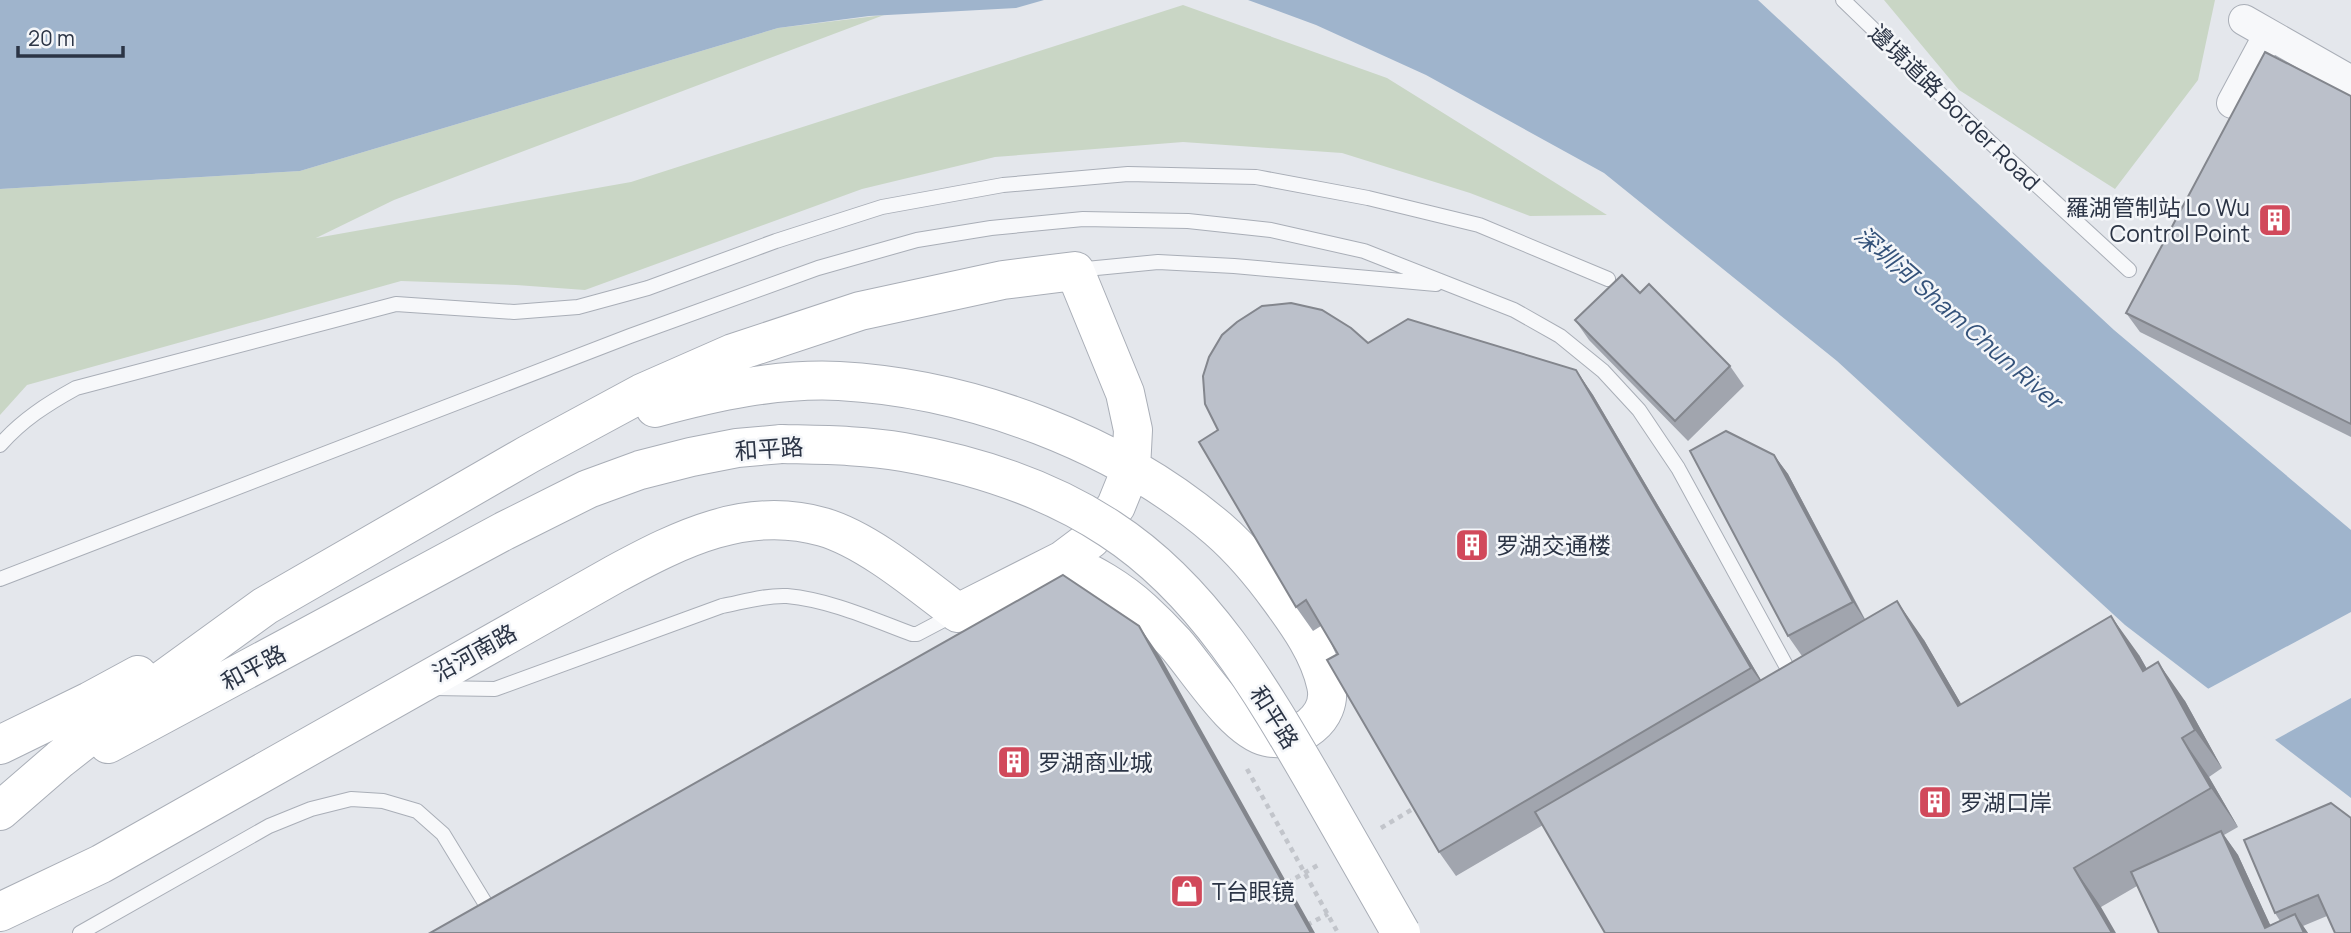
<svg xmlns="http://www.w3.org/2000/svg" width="2351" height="933" font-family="Manrope,'Noto Sans SC',sans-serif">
  <rect width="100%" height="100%" fill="#e4e7ec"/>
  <!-- green -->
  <path fill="#c9d6c5" d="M1884,0H2215L2198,80L2115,189L1959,90Z
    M1183,5L1387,78L1607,215L1530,216L1470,193L1342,153L1183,142L995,157L862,189L585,290L516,285L401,281L27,385L0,415V189L300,171L778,28L884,15L394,200L316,238L631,182Z"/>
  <!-- water -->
  <path fill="#9fb4cc" d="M0,0H1044L1016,8L869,16L778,28L300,171L0,189Z
    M1248,0H1758L2114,330L2351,530V798L2125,625L1837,361L1604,173L1426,75L1316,25Z"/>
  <!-- pier -->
  <path fill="#e4e7ec" d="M2351,612V698L2271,742L2204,691Z"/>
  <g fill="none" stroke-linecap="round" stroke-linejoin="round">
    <!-- lane casing -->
    <g stroke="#a9aeb7" stroke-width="16">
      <path id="lane" d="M1843,0L1991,143L2129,270
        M1076,270L1158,262L1234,266L1436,284
        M0,445C22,420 47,404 76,388L396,304L514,312L578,307L648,288L776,241L882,207L1003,185L1128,174L1256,177L1368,198L1479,225L1608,279
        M0,579L630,336L818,268L917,240L991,228L1083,219L1188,221L1271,230L1364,251L1514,310L1560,336L1603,371L1639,410L1678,468L1795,682
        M434,688L495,689L722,606C743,602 765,595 787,596C830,600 872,619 912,634H917L955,614
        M80,933L269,826L311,809L351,799L383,801L417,811L443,834L493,916"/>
    </g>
    <!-- street casing -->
    <g stroke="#a9aeb7" stroke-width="32">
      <path id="street" d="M2244,20L2351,81
        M2232,103L2268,36"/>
    </g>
    <!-- secondary casing -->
    <g stroke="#a9aeb7" stroke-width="40">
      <path id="secondary" d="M655,408C714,392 777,378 839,381C970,388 1118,443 1218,529C1241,549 1262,574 1280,599C1299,625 1319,653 1326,685C1334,718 1297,744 1267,737C1235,730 1197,668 1175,643C1164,631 1153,620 1142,610C1118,588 1092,574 1063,560
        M108,744L504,531L588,489L640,470L691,457L737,448L782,444
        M0,745L90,701L138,675
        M0,811L60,759L134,701L265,606L529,454L642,393L733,353L860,311L1003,280L1075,271L1125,393L1133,430L1131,469L1116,506L1091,539L1063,560L958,613C921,585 868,540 823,527C747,505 680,539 615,574L101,864L0,912"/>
    </g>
    <!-- path -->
    <path stroke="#c2c5cb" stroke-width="4.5" stroke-dasharray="5 5" stroke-linecap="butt" d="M1247,769L1338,933
      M1307,925L1328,914"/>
    <!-- lane -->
    <use href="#lane" stroke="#f7f8fa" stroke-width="14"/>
    <!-- street -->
    <use href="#street" stroke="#f7f8fa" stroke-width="30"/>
    <!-- secondary -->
    <use href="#secondary" stroke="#fff" stroke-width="38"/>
    <!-- secondary-bridge casing -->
    <g stroke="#a9aeb7" stroke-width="40" stroke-linecap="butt">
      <path id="secondary-bridge" d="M782,444C822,445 863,445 903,452C976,465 1048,488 1110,529C1204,590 1262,691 1317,786C1345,835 1373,884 1401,933"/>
    </g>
    <!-- path-bridge -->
    <path stroke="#c2c5cb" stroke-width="4.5" stroke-dasharray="5 5" stroke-linecap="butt" d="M1381,828L1416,807
      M1287,883L1320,864"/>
    <!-- secondary-bridge -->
    <use href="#secondary-bridge" stroke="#fff" stroke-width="38"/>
  </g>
  <!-- wall -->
  <path fill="#a1a5ae" d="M2351,96V437L2140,332L2126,313Z
    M1640,293L1730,366L1744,386L1688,441L1589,340L1575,320Z
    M1368,343L1576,370L1593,395L1761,680L1802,656L1788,636L1774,455L1788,474L1865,619L1924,640L1961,704L2139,655L2147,669L2185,701L2222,768L2209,777L2238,827L2224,835L2238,855L2270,925L2280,921L2275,913L2331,803L2327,916L2303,926L2308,933H2159L2137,886L2101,907L1543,825L1456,876L1439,852L1338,654L1321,626L1313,631L1296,607Z"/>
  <!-- shaded-wall -->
  <path fill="#83868d" d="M1576,370L1593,395L1768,692L1751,668Z
    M1774,455L1788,474L1866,622L1853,602Z
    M1897,601L1924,640L1985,745L1958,706Z
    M2111,616L2139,655L2170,710L2143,671Z
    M1139,626L1161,658L1315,933H1311Z
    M2158,662L2185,701L2222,768L2195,730Z
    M2182,738L2209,777L2238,827L2211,788Z
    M2221,831L2238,855L2274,933L2265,928Z
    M2074,868L2101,907L2116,933H2112Z
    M2295,914L2308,933H2304Z"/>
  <!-- building -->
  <path fill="#bbc0ca" stroke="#83868d" stroke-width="2" d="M2265,52L2351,96V424L2126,313Z
    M1622,275L1640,293L1649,284L1730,366L1675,421L1575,320Z
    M1291,303L1322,310L1351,328L1368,343L1408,319L1576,370L1751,668L1439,852L1327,660L1338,654L1306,600L1296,607L1199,442L1218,430L1205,404L1203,376L1209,357L1222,335L1237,322L1262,306Z
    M1726,431L1774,455L1853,602L1788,636L1690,451Z
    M1063,575L1139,626L1311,933H430Z
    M1897,601L1958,706L2111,616L2143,671L2158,662L2195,730L2182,738L2211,788L2074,868L2112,933H1605L1535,812Z
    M2331,803L2351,818V933H2335L2318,895L2275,913L2244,840Z
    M2221,831L2265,928L2295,914L2304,933H2159L2131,872Z"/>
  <!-- icons -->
  <defs>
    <g id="building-square" transform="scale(1.75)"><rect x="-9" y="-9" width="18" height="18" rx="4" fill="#d1495b" stroke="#f4f6f9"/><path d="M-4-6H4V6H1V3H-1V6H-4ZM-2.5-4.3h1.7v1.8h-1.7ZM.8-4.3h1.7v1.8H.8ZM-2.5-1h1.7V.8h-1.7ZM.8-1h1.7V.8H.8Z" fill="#fff"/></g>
    <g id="shop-square" transform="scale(1.75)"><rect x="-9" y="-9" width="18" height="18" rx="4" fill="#d1495b" stroke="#f4f6f9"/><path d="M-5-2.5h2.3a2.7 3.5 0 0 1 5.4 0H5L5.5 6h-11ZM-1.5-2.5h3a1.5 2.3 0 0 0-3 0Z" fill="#fff"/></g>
  </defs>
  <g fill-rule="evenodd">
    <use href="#building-square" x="2275" y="220"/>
    <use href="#building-square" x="1472" y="545"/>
    <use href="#building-square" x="1014" y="762"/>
    <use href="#building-square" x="1935" y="802"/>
    <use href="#shop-square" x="1187" y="891"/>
  </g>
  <g text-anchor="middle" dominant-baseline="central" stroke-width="5" stroke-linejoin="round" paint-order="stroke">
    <!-- street labels -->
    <g font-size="23" fill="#2b3445" stroke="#f4f6f9">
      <text transform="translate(1955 107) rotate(44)">邊境道路 Border Road</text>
      <text transform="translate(769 448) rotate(-4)">和平路</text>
      <text transform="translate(474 652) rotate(-29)">沿河南路</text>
      <text transform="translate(253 667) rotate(-28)">和平路</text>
      <text transform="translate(1275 717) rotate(58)">和平路</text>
    </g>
    <!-- poi labels -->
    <g font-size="23" fill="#2b3445" stroke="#f4f6f9" text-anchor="start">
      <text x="2250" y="207" text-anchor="end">羅湖管制站 Lo Wu<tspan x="2250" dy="26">Control Point</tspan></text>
      <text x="1496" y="545">罗湖交通楼</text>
      <text x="1038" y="762">罗湖商业城</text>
      <text x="1960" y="802">罗湖口岸</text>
      <text x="1212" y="891">T台眼镜</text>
    </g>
    <!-- water labels -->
    <g font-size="24" font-style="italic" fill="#34527a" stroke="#f4f6f9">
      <text transform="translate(1959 317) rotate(41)">深圳河 Sham Chun River</text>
    </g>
  </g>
  <!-- scale -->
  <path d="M18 46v10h105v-10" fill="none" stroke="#2b3445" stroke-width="3.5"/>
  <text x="28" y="46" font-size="21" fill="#2b3445" stroke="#f4f6f9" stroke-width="5" paint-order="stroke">20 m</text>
</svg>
